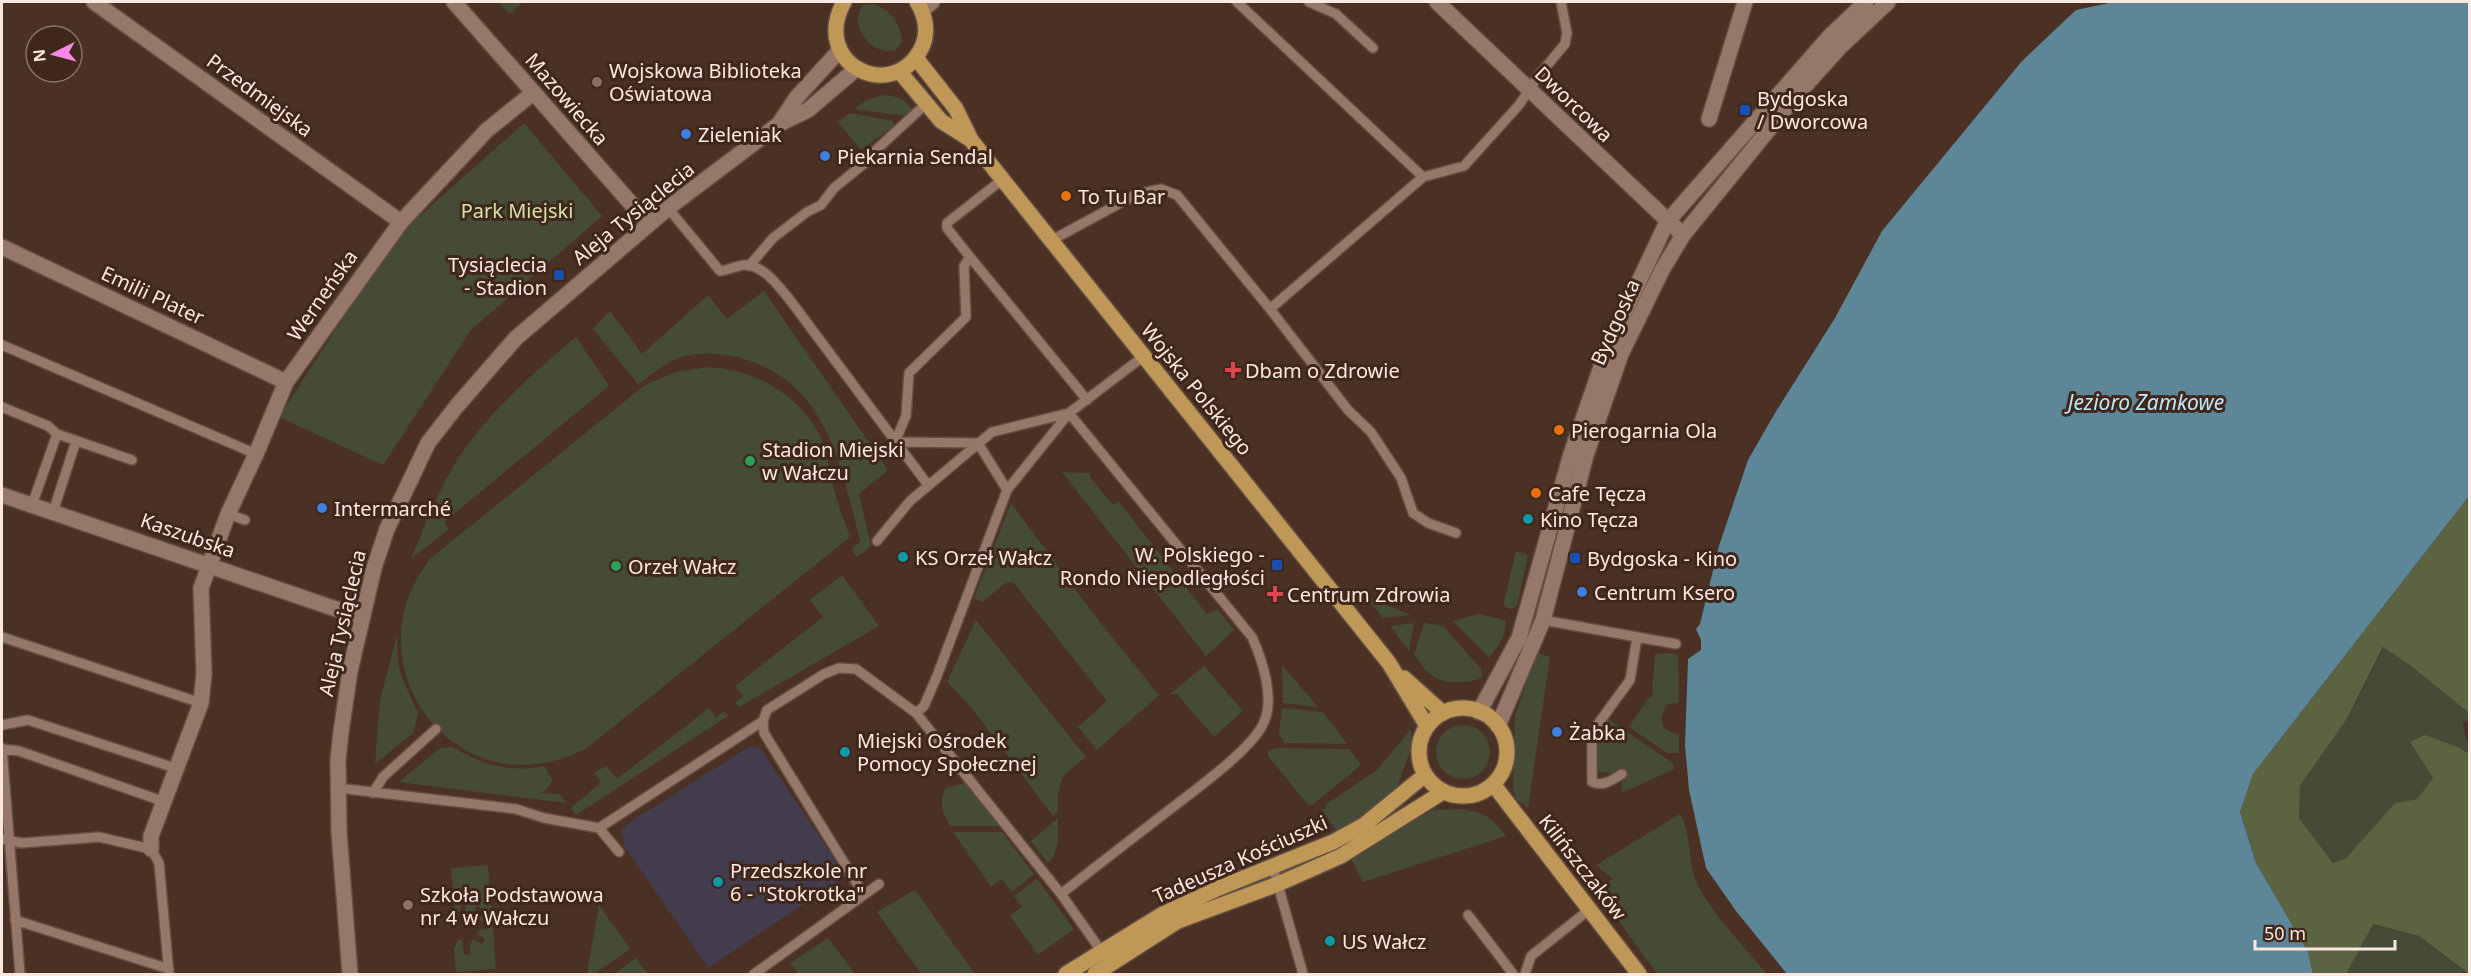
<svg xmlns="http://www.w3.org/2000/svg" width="2471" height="976" font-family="'Noto Sans',sans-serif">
  <rect width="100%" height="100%" fill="#4a3124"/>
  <!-- education -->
  <path fill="#423c4d" d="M750,746L760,748L846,876L708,968L625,847L621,831L630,822Z"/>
  <!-- green -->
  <path fill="#464b37" d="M498,2H523L510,14Z
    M873,4C891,10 900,22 902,41L896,50C873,57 847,26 863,5Z
    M884,95C896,96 906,99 912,109L905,116L854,109L867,100Z
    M850,113L893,121L894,126L861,150L838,122Z
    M524,123L602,216L471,330L383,465L279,417L395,238Z
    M764,291L888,470L859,494L871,546L857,557L852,550L860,541C842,468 827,383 744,359C724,353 701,351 681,357C666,362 651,376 638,384L593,329L610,311L642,354L708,295L727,319Z
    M576,337L609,386L444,522L449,529L411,559C424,528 436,496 453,467C481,419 533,373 576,337Z
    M708,367C757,370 801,395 822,440C828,455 829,470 833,485C837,502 844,520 850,537L588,747C464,817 343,668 431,558L645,385L676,372Z
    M1062,472L1091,473L1089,476L1113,505L1119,502L1207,614L1217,609L1234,630L1206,656Z
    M1011,503L1099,621L1159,695L1097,750L1078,727L1107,701L1013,582L1006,583L982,602L974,598Z
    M1516,551L1528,555L1517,606L1511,609L1503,606Z
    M842,575L879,626L739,707L735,703L743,696L735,686L823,617L810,600Z
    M1365,596L1411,615L1383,618Z
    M1478,614L1505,620C1507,635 1499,646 1489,657L1453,621Z
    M976,620L1086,757C1061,776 1058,778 1058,811L1053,816L970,706L947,682Z
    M1414,623L1409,651L1390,626Z
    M1424,623L1443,626L1481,669L1482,677C1473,682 1467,682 1458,682C1434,683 1428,674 1414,655Z
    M397,635L398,662L402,678L418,713L416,723L413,733L375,764L380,700Z
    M2384,647L2411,666L2469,713V720L2463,723C2464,735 2469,743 2469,754L2462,749L2410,742L2433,778L2417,799L2395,803L2346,858L2333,863L2299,818L2300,786L2346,720Z
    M1537,653L1550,657L1528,808L1516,799L1513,789L1515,715Z
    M1669,653L1678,655L1679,703L1668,704C1656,718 1661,732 1679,734V753H1667L1629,727L1647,700L1652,696L1655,654Z
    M1282,665L1318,707L1283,703Z
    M1204,666L1243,711L1214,737L1177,694H1170Z
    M709,708L716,717L724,711L728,716L576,815L571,808L601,782L594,773L606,766L617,779Z
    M1282,708L1323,712L1347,744L1284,743L1279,734Z
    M1608,719L1673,763L1674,769L1622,793L1621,783L1627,777L1623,769L1614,773L1596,772L1599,731Z
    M1436 752a27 27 0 1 1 54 0a27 27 0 1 1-54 0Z
    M1411,729L1412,745L1397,788L1389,797L1337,832L1323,811L1327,804L1377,770Z
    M453,747C481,765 511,773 544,766L553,781L542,793L559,794L567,803L399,782L440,748Z
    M1276,748L1349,749L1361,765L1312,805H1308L1268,756V751Z
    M965,783L969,785L1000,826H950C943,813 938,802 946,788Z
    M1461,809C1485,813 1491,816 1506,836L1363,882L1351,859L1432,810Z
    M1680,814C1693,837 1687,860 1696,881C1709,910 1746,949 1767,974H1657L1603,899L1609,881L1613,879L1596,865Z
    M1058,818C1058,833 1060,852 1048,863L1031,841Z
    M953,832H1002L1034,874L1012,892L1002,879L991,887Z
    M488,865L496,969L456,972L454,948L458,940H462L464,955L470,954V944L473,939L482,944L485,939L477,934L480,930L488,929L487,919L481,922L478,917L484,912L478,905L473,912L466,913L465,902H460V911L455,914L451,868Z
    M1037,879L1074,929L1038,955L1010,916L1022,907L1014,896Z
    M915,890L975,974H921L877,912Z
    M599,905L630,949L594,974H587Z
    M2372,924L2419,936L2468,974H2344Z
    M828,938L855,974H798L790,963Z
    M636,958L648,974H614Z"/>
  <!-- forest -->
  <path fill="#5b6341" d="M2469,496V713L2411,666L2383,647L2346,720L2300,786L2299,818L2333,863L2346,858L2395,803L2417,799L2433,778L2410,742L2425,735L2462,749L2469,754V974L2419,936L2373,924L2346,974H2313L2308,952L2256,863L2240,812L2253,774Z"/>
  <!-- water -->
  <path fill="#5e8699" d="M2114,2H2469V496L2253,774L2240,812L2256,863L2308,952L2313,974H1787L1736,911L1706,868L1689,790L1685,745L1688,659L1701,650V640L1696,629L1700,624L1719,546L1748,460L1775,413L1835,318L1882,231L2022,61L2076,10Z"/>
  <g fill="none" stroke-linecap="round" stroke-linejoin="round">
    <!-- service casing -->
    <g stroke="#644e43" stroke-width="12">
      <path id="service" d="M1237,2L1423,177
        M1309,2L1336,14L1373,48
        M668,208L720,271C728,270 736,266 744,265C763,264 779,287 790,300L928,485
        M1052,240L1137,194L1161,189L1177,195L1270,309L1423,177L1464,166L1519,105L1539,75L1565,44L1567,33L1561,2
        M970,257L947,228V223L1003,179
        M749,266L773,238L807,212L821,205L834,188L866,162L876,150L927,103
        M1270,309L1348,410L1371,432L1401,478L1413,513L1428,523L1456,533
        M2,345L256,454
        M2,407L48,426L57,434L132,460
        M895,442L906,416L909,373L966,317L964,266L970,257L1087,400
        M895,442L978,443
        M978,443L1007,490
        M32,505L57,434
        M53,512L76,441
        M228,514L245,520
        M877,541L910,501L992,432L1069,413
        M1543,620L1676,644
        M2,637L201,703
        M916,713L924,706L937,676L1007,490L1069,413L1144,356
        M2,725L28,720L178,769
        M2,748L20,974
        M2,749L19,751L165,802
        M1622,774C1612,780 1603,787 1592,782V742L1595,728L1630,680L1637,638
        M338,788L516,809L544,818L599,828L619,852
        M373,793L383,777L436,729
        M599,828L763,721
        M2,839L22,843L99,837L151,849L159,863L169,974
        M1273,867L1303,974
        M1061,894C1099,864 1138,834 1177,804C1200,786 1253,748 1264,722C1275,698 1262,659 1252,637L1069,413
        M864,895L764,733L763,721L767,710L824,674L839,668L856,669L916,713L1061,894L1102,952
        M1468,915L1513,974
        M15,920L169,969
        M754,974L879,884
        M1525,974L1531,956L1590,909"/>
    </g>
    <!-- minor casing -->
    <g stroke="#644e43" stroke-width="18">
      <path id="minor" d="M94,2L401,222
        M454,2L649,224
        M1437,2L1683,235
        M922,10L932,2
        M1709,119L1745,2
        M2,247L286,382
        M2,495L333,608L362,616
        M151,849V836L201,703L204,673L201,588L228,514L256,454L286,382L401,222L487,130L533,93"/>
    </g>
    <!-- tertiary casing -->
    <g stroke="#644e43" stroke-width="18">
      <path id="tertiary" d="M779,124L797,97L839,51
        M1479,712L1519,638L1571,454L1608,347L1667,222L1830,36L1866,2
        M1498,726L1543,620L1586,455L1621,354L1662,270L1683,235L1795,97L1840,47L1888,2
        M350,974L339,832L338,760L341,732L350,671L374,568L387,529L428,443L456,407L516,338L668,208L779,124L808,110L856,69"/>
    </g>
    <!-- primary casing -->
    <g stroke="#644e43" stroke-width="18">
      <path id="primary" d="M844,2C810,64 892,104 921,49C929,34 926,16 917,2
        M916,58L956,109L971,140L1389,663L1427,726
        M899,71L941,121L971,140
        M1404,678L1443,713
        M1419 752a44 44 0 1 1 88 0a44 44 0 1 1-88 0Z
        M1493,784L1639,974
        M1066,974L1163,914L1219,888L1333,842L1364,825L1425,775
        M1095,974L1178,921L1278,884L1341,856L1443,792"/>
    </g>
    <!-- service -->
    <use href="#service" stroke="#96786a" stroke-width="9"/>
    <!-- minor -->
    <use href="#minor" stroke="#96786a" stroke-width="15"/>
    <!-- tertiary -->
    <use href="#tertiary" stroke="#96786a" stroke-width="15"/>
    <!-- primary -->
    <use href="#primary" stroke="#bf9857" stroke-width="15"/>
  </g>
  <!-- markers -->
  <g fill="#8d6e63" stroke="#3f271b" stroke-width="2">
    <circle cx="597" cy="82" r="6"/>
    <circle cx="408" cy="905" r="6"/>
  </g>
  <g fill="#1a4fb4" stroke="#3f271b" stroke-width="2">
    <rect x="1739" y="104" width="12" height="12" rx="3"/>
    <rect x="553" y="269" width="12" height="12" rx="3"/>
    <rect x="1569" y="552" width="12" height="12" rx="3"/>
    <rect x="1271" y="559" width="12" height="12" rx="3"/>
  </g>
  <g fill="#3f7fe0" stroke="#3f271b" stroke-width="2">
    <circle cx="686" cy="134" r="6"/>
    <circle cx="825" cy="156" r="6"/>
    <circle cx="322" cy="508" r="6"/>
    <circle cx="1582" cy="592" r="6"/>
    <circle cx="1557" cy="732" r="6"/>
  </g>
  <g fill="#e8710a" stroke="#3f271b" stroke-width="2">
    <circle cx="1066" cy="196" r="6"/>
    <circle cx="1559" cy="430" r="6"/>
    <circle cx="1536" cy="493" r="6"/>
  </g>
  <g fill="#e0444e" stroke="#3f271b" stroke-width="2">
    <path d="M1230 361h6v6h6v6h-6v6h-6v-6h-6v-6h6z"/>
    <path d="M1272 585h6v6h6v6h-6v6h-6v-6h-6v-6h6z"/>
  </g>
  <g fill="#2e9e5b" stroke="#3f271b" stroke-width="2">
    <circle cx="750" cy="461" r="6"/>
    <circle cx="616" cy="566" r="6"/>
  </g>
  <g fill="#0f9aa8" stroke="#3f271b" stroke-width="2">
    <circle cx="1528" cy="519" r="6"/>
    <circle cx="903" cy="557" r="6"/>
    <circle cx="845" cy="752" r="6"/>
    <circle cx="718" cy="882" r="6"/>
    <circle cx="1330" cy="941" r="6"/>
  </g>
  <g text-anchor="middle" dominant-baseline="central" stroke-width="6" stroke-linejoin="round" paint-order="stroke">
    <!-- poi labels -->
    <g font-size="20" fill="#fae8e1" stroke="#3f271b" text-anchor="start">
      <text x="609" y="70">Wojskowa Biblioteka<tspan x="609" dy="23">Oświatowa</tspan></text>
      <text x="1757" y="98">Bydgoska<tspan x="1757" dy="23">/ Dworcowa</tspan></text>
      <text x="698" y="134">Zieleniak</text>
      <text x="837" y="156">Piekarnia Sendal</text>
      <text x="1078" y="196">To Tu Bar</text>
      <text x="547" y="264" text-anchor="end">Tysiąclecia<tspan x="547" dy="23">- Stadion</tspan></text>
      <text x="1245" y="370">Dbam o Zdrowie</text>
      <text x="1571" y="430">Pierogarnia Ola</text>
      <text x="762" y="449">Stadion Miejski<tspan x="762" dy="23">w Wałczu</tspan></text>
      <text x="1548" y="493">Cafe Tęcza</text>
      <text x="334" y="508">Intermarché</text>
      <text x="1540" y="519">Kino Tęcza</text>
      <text x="1265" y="554" text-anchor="end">W. Polskiego -<tspan x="1265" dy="23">Rondo Niepodległości</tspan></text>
      <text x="915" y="557">KS Orzeł Wałcz</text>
      <text x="1587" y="558">Bydgoska - Kino</text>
      <text x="628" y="566">Orzeł Wałcz</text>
      <text x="1594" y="592">Centrum Ksero</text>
      <text x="1287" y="594">Centrum Zdrowia</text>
      <text x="1569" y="732">Żabka</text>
      <text x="857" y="740">Miejski Ośrodek<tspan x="857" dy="23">Pomocy Społecznej</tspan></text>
      <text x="730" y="870">Przedszkole nr<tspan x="730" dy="23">6 - "Stokrotka"</tspan></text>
      <text x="420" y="894">Szkoła Podstawowa<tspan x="420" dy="23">nr 4 w Wałczu</tspan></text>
      <text x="1342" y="941">US Wałcz</text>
    </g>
    <!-- street labels -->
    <g font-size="20" fill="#fae8e1" stroke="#3f271b">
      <text transform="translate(260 95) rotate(36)">Przedmiejska</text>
      <text transform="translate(567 99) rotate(49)">Mazowiecka</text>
      <text transform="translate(1574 104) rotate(44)">Dworcowa</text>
      <text transform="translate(633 213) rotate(-39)">Aleja Tysiąclecia</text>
      <text transform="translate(153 295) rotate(25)">Emilii Plater</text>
      <text transform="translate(322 295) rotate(-55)">Werneńska</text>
      <text transform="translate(1615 322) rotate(-66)">Bydgoska</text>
      <text transform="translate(1197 389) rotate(51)">Wojska Polskiego</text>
      <text transform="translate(188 535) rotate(19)">Kaszubska</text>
      <text transform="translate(342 623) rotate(-77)">Aleja Tysiąclecia</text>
      <text transform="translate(1240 859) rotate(-24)">Tadeusza Kościuszki</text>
      <text transform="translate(1583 867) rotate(52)">Kilińszczaków</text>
    </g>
    <!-- park labels -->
    <g font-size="20" fill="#d3e2a5" stroke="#3f271b">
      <text x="517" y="210">Park Miejski</text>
    </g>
    <!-- water labels -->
    <g font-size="21" font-style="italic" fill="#bee6f9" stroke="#3f271b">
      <text x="2146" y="402">Jezioro Zamkowe</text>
    </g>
  </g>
  <!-- border -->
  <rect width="2471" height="976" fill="none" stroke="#fae8e1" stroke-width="6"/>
  <!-- north arrow -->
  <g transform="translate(54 54) rotate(264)"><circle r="28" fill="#3f271b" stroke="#8a746a" stroke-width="1.5"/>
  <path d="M0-4.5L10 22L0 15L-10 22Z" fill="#fa87e7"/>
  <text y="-9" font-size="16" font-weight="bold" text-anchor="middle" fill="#fae8e1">N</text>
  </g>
  <!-- scale -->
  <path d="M2255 940v9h140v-9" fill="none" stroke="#fae8e1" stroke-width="3"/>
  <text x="2264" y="940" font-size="18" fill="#fae8e1" stroke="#3f271b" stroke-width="4.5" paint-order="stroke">50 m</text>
</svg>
